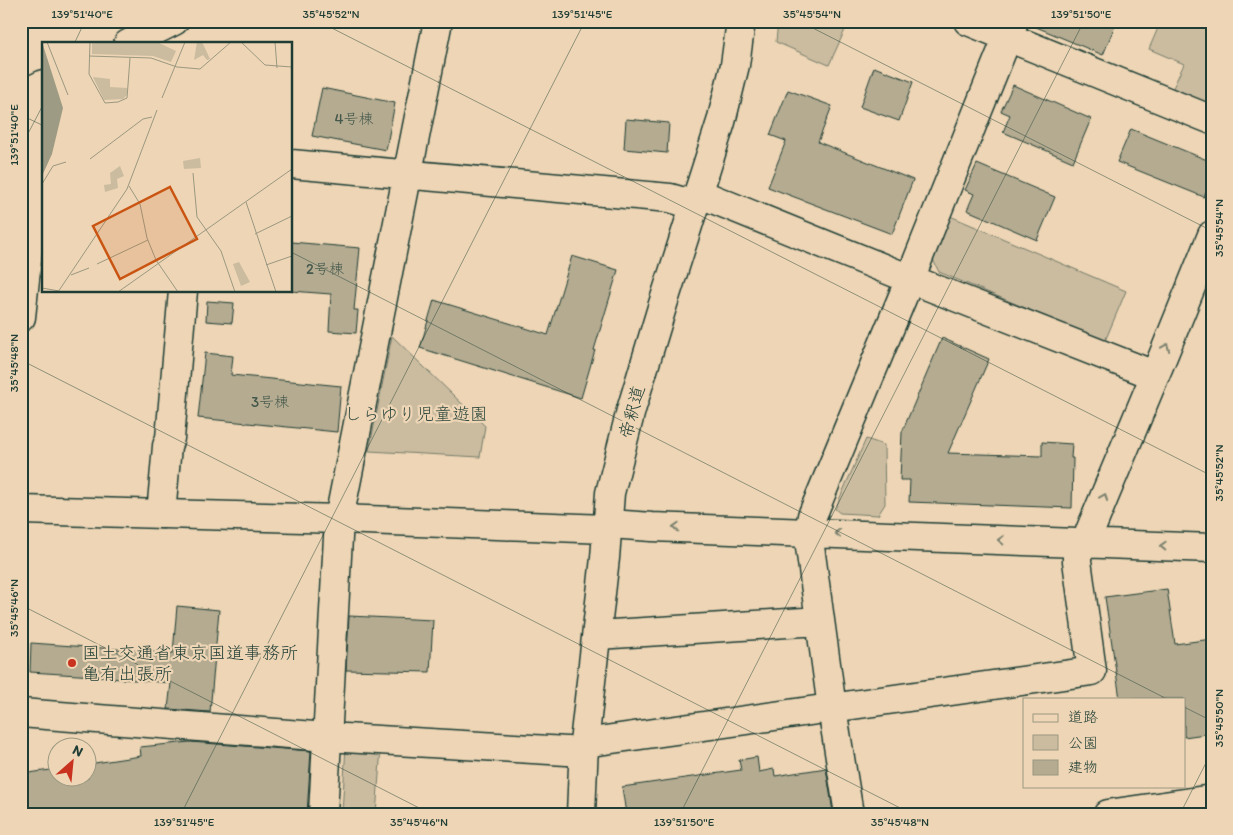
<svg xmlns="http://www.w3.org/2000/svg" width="1233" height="835" font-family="Itim,'Klee One',sans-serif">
  <rect width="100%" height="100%" fill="#edd5b5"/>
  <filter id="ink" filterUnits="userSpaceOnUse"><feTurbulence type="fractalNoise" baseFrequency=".02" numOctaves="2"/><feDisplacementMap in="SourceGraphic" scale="10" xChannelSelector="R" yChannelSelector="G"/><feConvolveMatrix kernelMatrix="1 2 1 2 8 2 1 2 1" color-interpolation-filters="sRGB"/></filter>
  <g filter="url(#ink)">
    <!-- green -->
    <path fill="#cbbca0" stroke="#757c6a" d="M778,21H849L829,65L776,42Z
      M1161,21H1205L1212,24V108L1172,90L1184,64L1149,49Z
      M950,216L1126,291L1105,341L939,272L932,258Z
      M392,336L485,426L480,457L369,451Z
      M866,439L884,445L885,504L878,515L840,513L835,509Z
      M346,745L381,748L376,814H342Z"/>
    <!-- building -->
    <path fill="#b4ab91" stroke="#1f3d34" d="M1029,21H1117L1103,55L1029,24Z
      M874,67L913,82L899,121L860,107Z
      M1013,85L1091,119L1073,162L1003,132L1010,115L1001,111Z
      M322,88L395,103L386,150L312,136Z
      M788,90L832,106L818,142L913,180L892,234L768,187L786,141L770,135Z
      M626,119L669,123L667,153L624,149Z
      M1131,129L1212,162V178L1204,197L1117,162Z
      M977,164L1055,197L1037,240L967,210L974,194L965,190Z
      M291,242L360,248L354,310H358L356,333L329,331L331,294L291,291Z
      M572,256L618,270L594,350H595L581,398L420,348L434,300L548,335Z
      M207,301L234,303L232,323L206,321Z
      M942,338L989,359L948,453L1042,456V442L1072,444L1071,458H1073L1072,508L909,502L910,480H900L902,432Z
      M205,353L233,356L231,375L341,386L337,432L198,418Z
      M1167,589L1175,644L1212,639V733L1184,737V699H1120L1105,597Z
      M177,606L219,610L210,712L168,709L171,683L110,678V677L30,672L31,643L173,653Z
      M349,616L433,620L430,672L346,670Z
      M190,742L311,751L307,814H21V774L58,769V778H88V764L141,756L140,747Z
      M757,757L759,772L774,769L775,776L826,768L833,812L821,814H626L622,787L741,770L739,760Z"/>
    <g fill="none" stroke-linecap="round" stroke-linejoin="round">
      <!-- street casing -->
      <g stroke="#1f3d34" stroke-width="31">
        <path id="street" d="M968,21L1212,120
          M291,164L670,198L694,205
          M698,193L910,279L1154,375
          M21,317L42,119L26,93
          M161,514L167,446L170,438L183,291
          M608,526L610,524L652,527L1212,548
          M1089,543L1090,531L1163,356L1212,235
          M597,635L820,621
          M21,713L327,737L584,752
          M584,743L1092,671L1077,561V543
          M323,814L339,519L438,21
          M849,814L832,708L810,547L809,532L812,516L910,279L1014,21"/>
      </g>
      <!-- secondary casing -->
      <g stroke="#1f3d34" stroke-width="31">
        <path id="secondary" d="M128,44L174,21
          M21,95L44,84
          M21,510L339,519L606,529L608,526
          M581,814L584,743L605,558L610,493L631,410L663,304L721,122L735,65L741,21"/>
      </g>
      <!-- highway casing -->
      <g stroke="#1f3d34" stroke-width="31">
        <path id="highway" d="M1108,814L1212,799"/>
      </g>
      <!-- street -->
      <use href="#street" stroke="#edd5b5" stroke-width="28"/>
      <!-- secondary -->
      <use href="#secondary" stroke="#edd5b5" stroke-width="28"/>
      <!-- highway -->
      <use href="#highway" stroke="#edd5b5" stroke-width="28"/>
    </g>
    <!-- one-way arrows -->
    <defs><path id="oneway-chevron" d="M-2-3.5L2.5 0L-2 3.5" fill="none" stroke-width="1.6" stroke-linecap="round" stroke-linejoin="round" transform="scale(1.25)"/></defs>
    <g stroke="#7c816e">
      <use href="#oneway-chevron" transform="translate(1166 347) rotate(-68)"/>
      <use href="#oneway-chevron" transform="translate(1104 497) rotate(-67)"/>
      <use href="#oneway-chevron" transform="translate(676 527) rotate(-178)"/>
      <use href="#oneway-chevron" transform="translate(838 533) rotate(-178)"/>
      <use href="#oneway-chevron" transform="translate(1001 540) rotate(-178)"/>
      <use href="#oneway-chevron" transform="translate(1163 546) rotate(-178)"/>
    </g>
  </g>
  <!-- ticks -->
  <path fill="none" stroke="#1f3d34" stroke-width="1" stroke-opacity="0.45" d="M318,21L1212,476M799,21L1212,231M74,44L85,21M21,115L44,126M21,147L44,103M291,252L1167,699M21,360L912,814M21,605L431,814M1184,707L1212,721M181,814L585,21M680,814L1084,21M1180,814L1212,751"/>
  <!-- markers -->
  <circle fill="#c8321e" stroke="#edd5b5" stroke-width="2" cx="72" cy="663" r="5"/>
  <g text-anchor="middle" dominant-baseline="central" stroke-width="4.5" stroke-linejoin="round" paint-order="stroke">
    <!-- number labels -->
    <g font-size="15" fill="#44584b">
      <text x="354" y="119">4号棟</text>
      <text x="325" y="269">2号棟</text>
      <text x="270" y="402">3号棟</text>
    </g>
    <!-- street labels -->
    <g font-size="18" fill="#1f3d34" stroke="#edd5b5">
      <text transform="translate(632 412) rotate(-75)">帝釈道</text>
    </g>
    <!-- park labels -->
    <g font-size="18" fill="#304a3f" stroke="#edd5b5">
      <text x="416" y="414">しらゆり児童遊園</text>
    </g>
    <!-- poi labels -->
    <g font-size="18" fill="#1f3d34" stroke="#edd5b5" text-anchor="start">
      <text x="82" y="653">国土交通省東京国道事務所<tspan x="82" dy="21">亀有出張所</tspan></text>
    </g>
  </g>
  <!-- overview -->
  <g transform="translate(42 42)">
    <rect width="250" height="250" fill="#edd5b5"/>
    <path d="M50,0H115L134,9L129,20L111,14L50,12ZM155,0H160L168,17L165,18L161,13L152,18ZM51,35L68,37V45L85,46V53L81,57L62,58ZM158,116L159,126L142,127L141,119ZM78,124L82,134L75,137L76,146L63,150L62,143L69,142L68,131ZM197,220L208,240L199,244L191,222Z" fill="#cbbca0"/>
    <path d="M0,0L21,66L10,112L0,134Z" fill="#9e9b84"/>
    <path fill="none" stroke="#9b9881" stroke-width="1" d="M5,0L26,53M48,0L47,32L63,61L76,60L85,56L88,16M199,0L223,23L250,25M233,0L235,26M47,14L109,16L135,25L158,27L189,0M120,56L143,0M48,117L101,77L110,75M151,131L155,175L179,209L193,250M0,142L11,124L24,120M87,144L98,162L105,196L114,218L136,250M204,160L234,250M213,192L250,174M55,222L106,198M224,223L250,214M29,233L47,226M0,246L17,249M16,250L85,147L115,68M76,250L250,127"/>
    <path fill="#ca5512" fill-opacity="0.15" stroke="#ca5512" stroke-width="2.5" d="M128,145L155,197L78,237L51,184Z"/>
    <rect width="250" height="250" fill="none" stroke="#1f3d34" stroke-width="2.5"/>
  </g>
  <!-- margin -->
  <rect width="1233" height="835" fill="none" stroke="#edd5b5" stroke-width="55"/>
  <!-- legend -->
  <rect x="1023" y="698" width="162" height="90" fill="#edd5b5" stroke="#9b9881"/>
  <rect x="1033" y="714" width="25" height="8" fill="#edd5b5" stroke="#9b9881"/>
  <text x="1068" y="722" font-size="15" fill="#1f3d34">道路</text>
  <rect x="1033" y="735" width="25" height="15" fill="#cbbca0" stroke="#9b9881"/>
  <text x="1068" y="748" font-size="15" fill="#1f3d34">公園</text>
  <rect x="1033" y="760" width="25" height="15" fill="#b4ab91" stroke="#9b9881"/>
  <text x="1068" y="772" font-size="15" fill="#1f3d34">建物</text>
  <!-- north arrow -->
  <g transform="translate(72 762) rotate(27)"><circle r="24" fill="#edd5b5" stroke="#9b9881"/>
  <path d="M0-4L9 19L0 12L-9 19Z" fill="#c8321e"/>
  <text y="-8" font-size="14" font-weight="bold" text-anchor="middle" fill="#1f3d34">N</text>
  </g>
  <rect x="28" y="28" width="1178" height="780" fill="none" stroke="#1f3d34" stroke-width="2"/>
  <g font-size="12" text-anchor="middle" fill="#1f3d34">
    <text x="82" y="18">139°51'40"E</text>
    <text x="331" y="18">35°45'52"N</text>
    <text x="582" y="18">139°51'45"E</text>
    <text x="812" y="18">35°45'54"N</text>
    <text x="1081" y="18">139°51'50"E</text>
    <text transform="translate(14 135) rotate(-90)" y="4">139°51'40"E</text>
    <text transform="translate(1219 228) rotate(-90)" y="4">35°45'54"N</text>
    <text transform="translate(14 363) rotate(-90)" y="4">35°45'48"N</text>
    <text transform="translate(1219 473) rotate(-90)" y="4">35°45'52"N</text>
    <text transform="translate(14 608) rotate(-90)" y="4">35°45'46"N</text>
    <text transform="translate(1219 718) rotate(-90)" y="4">35°45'50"N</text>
    <text x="184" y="826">139°51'45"E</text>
    <text x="419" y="826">35°45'46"N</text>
    <text x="684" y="826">139°51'50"E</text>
    <text x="900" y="826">35°45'48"N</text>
  </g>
</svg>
